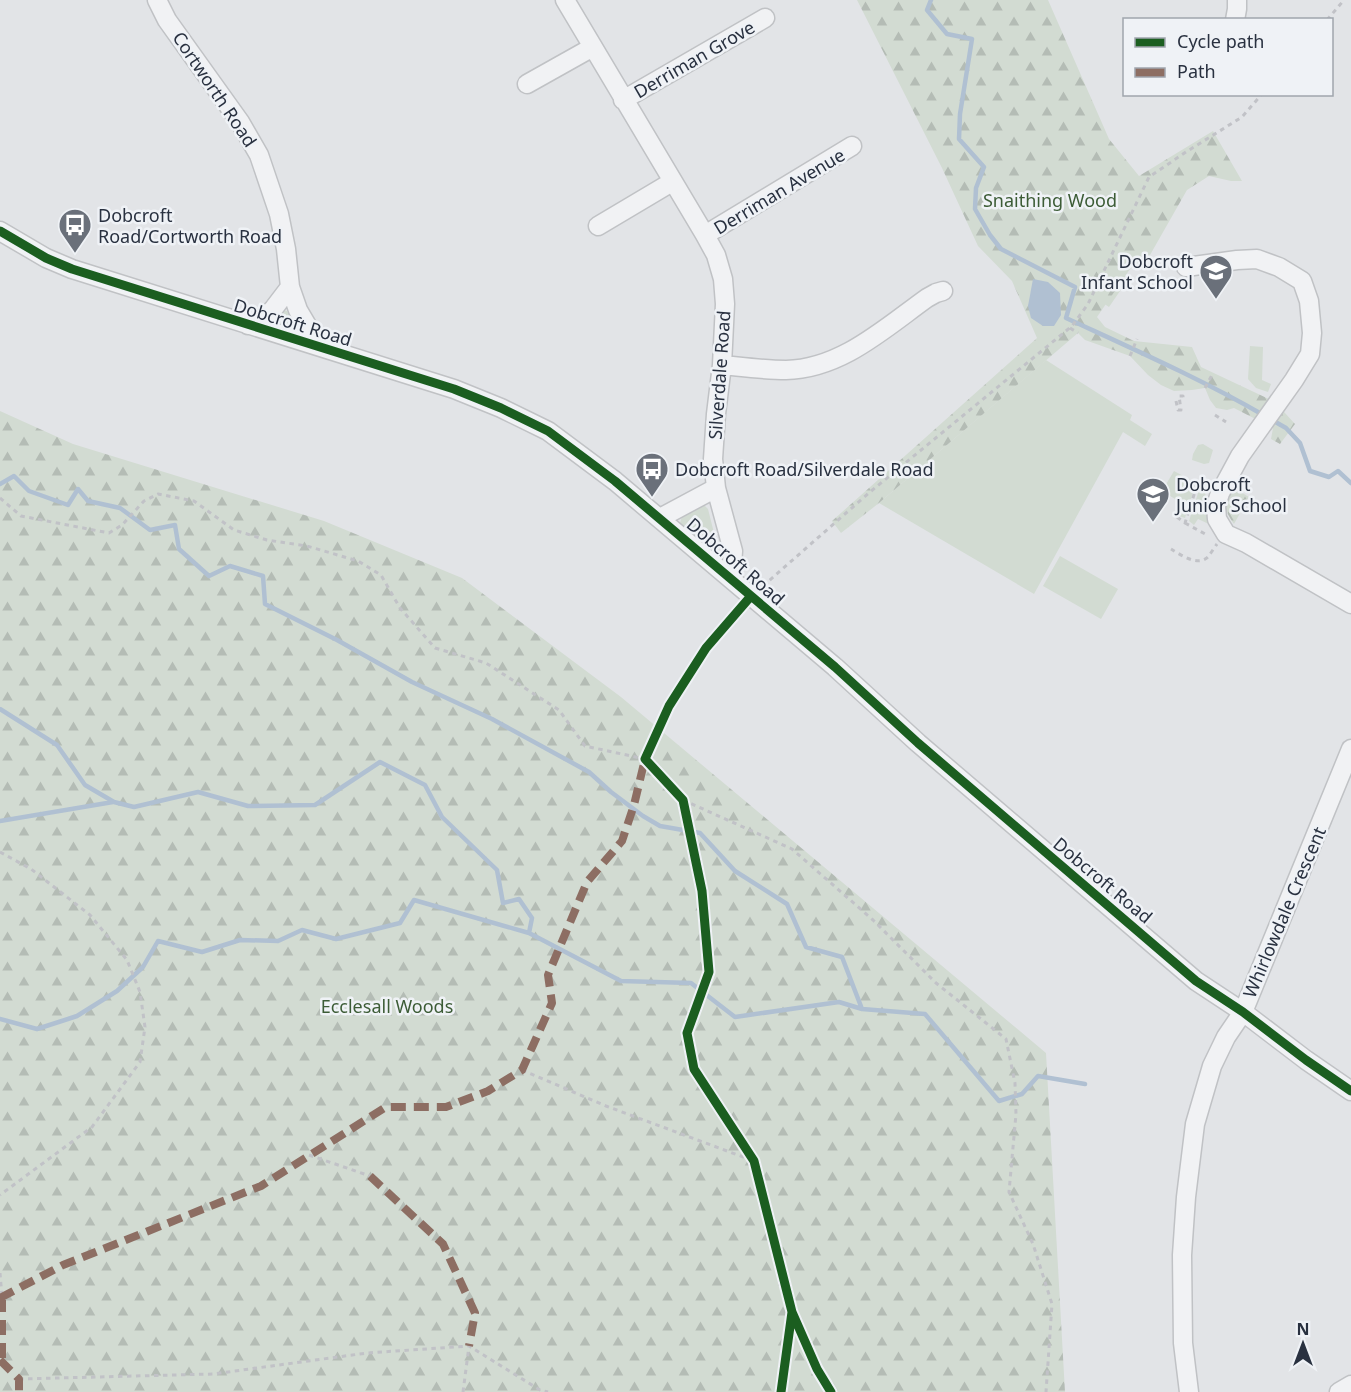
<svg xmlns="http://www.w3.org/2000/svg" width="1351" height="1392" font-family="'Noto Sans',sans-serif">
  <defs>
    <pattern id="forest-firs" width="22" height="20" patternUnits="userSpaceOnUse" patternTransform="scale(1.5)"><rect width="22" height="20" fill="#d2dbd2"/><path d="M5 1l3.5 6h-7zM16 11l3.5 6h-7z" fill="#b4bcb5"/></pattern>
  </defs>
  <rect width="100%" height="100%" fill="#e2e4e7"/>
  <!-- green -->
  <path fill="#d2dbd2" d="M1120,273L1129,278L1109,307L1100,301Z
    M283,310L287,311L299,333L269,325Z
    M1250,346L1263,347L1262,380L1271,384L1268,392L1256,388L1248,379Z
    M1046,360L1132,415L1130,420L1152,434L1145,446L1123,432L1034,594L879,503Z
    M1203,444L1213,450L1209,463L1204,464L1192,460L1193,454L1198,445Z
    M1174,471L1196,483L1185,518L1179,516L1185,505L1162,491Z
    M1200,487L1204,488L1207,502L1210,509L1211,525L1198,519L1194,525L1189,521Z
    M701,506H705L708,509L716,541L712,547L707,548L685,532L680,523L682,516Z
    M1060,556L1118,589L1101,619L1043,586Z"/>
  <!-- forest -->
  <path fill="url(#forest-firs)" d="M857,0H1048L1109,139L1139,176L1213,131L1242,181H1231L1209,176L1187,190L1150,255L1130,269L1097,317L1105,327L1134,341L1192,347L1201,367L1275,402L1295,424L1280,444L1271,439L1273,428L1234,408L1227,410L1216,408L1210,400L1205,388L1192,390L1174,391L1161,385L1148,375L1130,356L1085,340L1078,333L879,503L841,533L832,521L1037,338L1012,281L978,246L942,168Z
    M0,411L73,444L324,521L462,578L621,697L1046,1053L1065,1392H0Z
    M1234,488L1249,497L1234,524C1223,508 1223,504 1234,488Z"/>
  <!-- water -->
  <path fill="#b0c0d2" d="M1033,279L1048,282L1060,293L1061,315L1054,326H1043L1031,318L1028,306Z"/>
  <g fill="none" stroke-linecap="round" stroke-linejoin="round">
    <!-- stream -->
    <path stroke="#b0c0d2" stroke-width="4.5" d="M931,0L927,10L947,34L972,39L960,114L959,139L984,167L976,188L975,209L990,235L1001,249L1075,287L1066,318C1133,349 1201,379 1265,416
      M1272,420L1286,428L1300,443L1310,471L1329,477L1338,471L1351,483
      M0,484L14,476L29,491L68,505L78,489L88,501L120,508L150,530L175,525L179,549L209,576L230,566L263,576L265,604L337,640L412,682L492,719L589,772L611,792L643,816L660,826L700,833L735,871L787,904L806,947L842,957L862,1009L925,1014L999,1101L1022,1094L1038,1076L1085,1084
      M0,709L57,745L85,785L114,802L134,807L198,792L248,806L315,805L380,762L425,785L442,817L497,870L503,903L519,899L532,918L529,933L621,981L691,983L735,1017L839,1002L862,1009
      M0,821L113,802
      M0,1019L37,1029L77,1016L117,991L143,967L158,941L202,952L240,940L278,941L302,930L336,939L400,923L414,900L529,933"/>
    <!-- minor casing -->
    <g stroke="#c0c2c5" stroke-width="21">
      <path id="minor" d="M157,0L167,20L240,122L259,155L279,214L286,249L290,287L298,310L308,327L327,348
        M565,0L705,235L716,255L723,279L725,304L722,365L716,414L713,459L716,488L733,551L731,579
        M1235,20L1237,9V0
        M527,84L593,47
        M623,100L765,18
        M598,226L672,182
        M0,231L46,258L72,269L454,389L501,408L548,431L615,481L835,667L918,743L1196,981L1243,1012L1306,1060L1351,1091
        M705,235L852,146
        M1186,267L1237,260L1257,259L1279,267L1302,281L1309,301L1312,333L1310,354L1294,380L1240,456L1220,493L1216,506L1217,519L1226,534L1246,543L1351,604
        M248,325L262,321L274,308L290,287
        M722,365C743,367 765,370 786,370C841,369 885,328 927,298L936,293L943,291
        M660,518L716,488
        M1189,1392L1183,1343L1182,1255L1186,1197L1195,1124L1212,1066L1226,1037L1243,1012L1351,749
        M1339,1392L1351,1385"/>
    </g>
    <!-- path -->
    <path stroke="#c1c2c7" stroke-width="3" stroke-dasharray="4.5 4.5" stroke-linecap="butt" d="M1327,20L1344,0
      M1070,328L1078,333
      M1130,356L1137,339
      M1205,388L1213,373
      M1176,401L1178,410H1181L1179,396H1183V399
      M1215,415L1226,422
      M0,498L21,516L109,533L122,525L144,501L158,494L194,501L234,530L267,540L307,546L358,561L381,575L400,608L435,648L486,663L559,710L585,746L645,759
      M1177,517L1185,523L1198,482
      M1185,523L1207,535
      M1171,549C1181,555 1198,567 1208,557C1211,553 1214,548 1217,544
      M763,586L870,492L1072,326L1088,304L1149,177L1186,152L1242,117L1262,94
      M683,800L792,849L873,920L936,983L1006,1039L1015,1083L1016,1114L1009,1192L1033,1244L1052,1304L1046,1392
      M0,852L31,869L90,915L127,960L140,992L145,1027L140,1062L92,1127L0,1195
      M522,1070L606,1106L754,1161
      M309,1155L370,1176
      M0,1273L2,1297
      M19,1379L213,1374L367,1353L469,1346L540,1390L548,1392
      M463,1392L469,1346"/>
    <!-- minor -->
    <use href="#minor" stroke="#f1f2f4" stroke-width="18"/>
    <!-- quiet -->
    <path stroke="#8d6e63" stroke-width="8" stroke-dasharray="15 8" stroke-linecap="butt" d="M370,1176L443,1244L475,1313L469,1346
      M2,1297V1362
      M0,1298L63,1265L261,1186L386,1107H446L488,1091L522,1070L552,1003L548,975L587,882L622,841L634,805L645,759
      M0,1360L19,1379V1392"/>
    <!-- cycleway casing -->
    <g stroke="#eff2f6" stroke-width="13">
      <path id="cycleway" d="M0,231L46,258L72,269L454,389L501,408L548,431L615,481L835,667L918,743L1196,981L1243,1012L1306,1060L1351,1091
        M751,596L706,648L669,706L645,759L683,800L702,891L709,972L687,1033L694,1069L754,1161L792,1312L817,1369L831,1392
        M781,1392L792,1312"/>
    </g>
    <!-- cycleway -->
    <use href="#cycleway" stroke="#1b5e20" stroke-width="9"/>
  </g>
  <!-- icons -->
  <defs>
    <g id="bus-pin" transform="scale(1.725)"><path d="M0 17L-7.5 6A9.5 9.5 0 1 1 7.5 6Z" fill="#6a707a" stroke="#eff2f6"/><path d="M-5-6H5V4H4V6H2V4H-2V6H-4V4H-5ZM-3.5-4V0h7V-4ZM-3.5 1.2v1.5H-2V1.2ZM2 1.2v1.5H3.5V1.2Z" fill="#fff"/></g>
    <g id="school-pin" transform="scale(1.725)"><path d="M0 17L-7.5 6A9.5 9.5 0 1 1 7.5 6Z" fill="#6a707a" stroke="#eff2f6"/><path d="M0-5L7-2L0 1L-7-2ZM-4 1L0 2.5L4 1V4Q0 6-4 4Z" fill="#fff"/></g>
  </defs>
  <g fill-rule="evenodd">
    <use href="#bus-pin" x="75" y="225"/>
    <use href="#school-pin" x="1216" y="271"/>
    <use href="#bus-pin" x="652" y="469"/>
    <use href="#school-pin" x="1153" y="494"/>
  </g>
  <g text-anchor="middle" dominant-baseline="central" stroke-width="5" stroke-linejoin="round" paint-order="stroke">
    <!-- street labels -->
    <g font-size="18" fill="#293140" stroke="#eff2f6">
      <text transform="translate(694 59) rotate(-30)">Derriman Grove</text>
      <text transform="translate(215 89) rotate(56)">Cortworth Road</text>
      <text transform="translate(779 191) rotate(-31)">Derriman Avenue</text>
      <text transform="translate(293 322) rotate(17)">Dobcroft Road</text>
      <text transform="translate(719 375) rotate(-86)">Silverdale Road</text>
      <text transform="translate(736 561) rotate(41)">Dobcroft Road</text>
      <text transform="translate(1103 880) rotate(40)">Dobcroft Road</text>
      <text transform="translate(1284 912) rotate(-67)">Whirlowdale Crescent</text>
    </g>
    <!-- park labels -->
    <g font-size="18" fill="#3c5c36" stroke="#eff2f6">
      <text x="1050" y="200">Snaithing Wood</text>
      <text x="387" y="1006">Ecclesall Woods</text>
    </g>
    <!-- poi labels -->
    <g font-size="18" fill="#293140" stroke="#eff2f6" text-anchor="start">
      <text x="98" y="215">Dobcroft<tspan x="98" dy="21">Road/Cortworth Road</tspan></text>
      <text x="1193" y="261" text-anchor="end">Dobcroft<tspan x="1193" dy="21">Infant School</tspan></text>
      <text x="675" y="469">Dobcroft Road/Silverdale Road</text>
      <text x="1176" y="484">Dobcroft<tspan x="1176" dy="21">Junior School</tspan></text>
    </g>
  </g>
  <!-- legend -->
  <rect x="1123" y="18" width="210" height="78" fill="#eff2f6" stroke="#a0a5ad" stroke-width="1.5"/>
  <rect x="1135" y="38" width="30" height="9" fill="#1b5e20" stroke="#a0a5ad" stroke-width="1.5"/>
  <text x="1177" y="48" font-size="18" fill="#293140">Cycle path</text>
  <rect x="1135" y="68" width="30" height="9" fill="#8d6e63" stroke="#a0a5ad" stroke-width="1.5"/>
  <text x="1177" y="78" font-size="18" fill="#293140">Path</text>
  <!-- north arrow -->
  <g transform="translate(1303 1344)" stroke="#eff2f6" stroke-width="4.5" paint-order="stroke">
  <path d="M0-4.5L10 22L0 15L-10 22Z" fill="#293140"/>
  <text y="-9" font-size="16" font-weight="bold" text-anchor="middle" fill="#293140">N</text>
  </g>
</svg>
